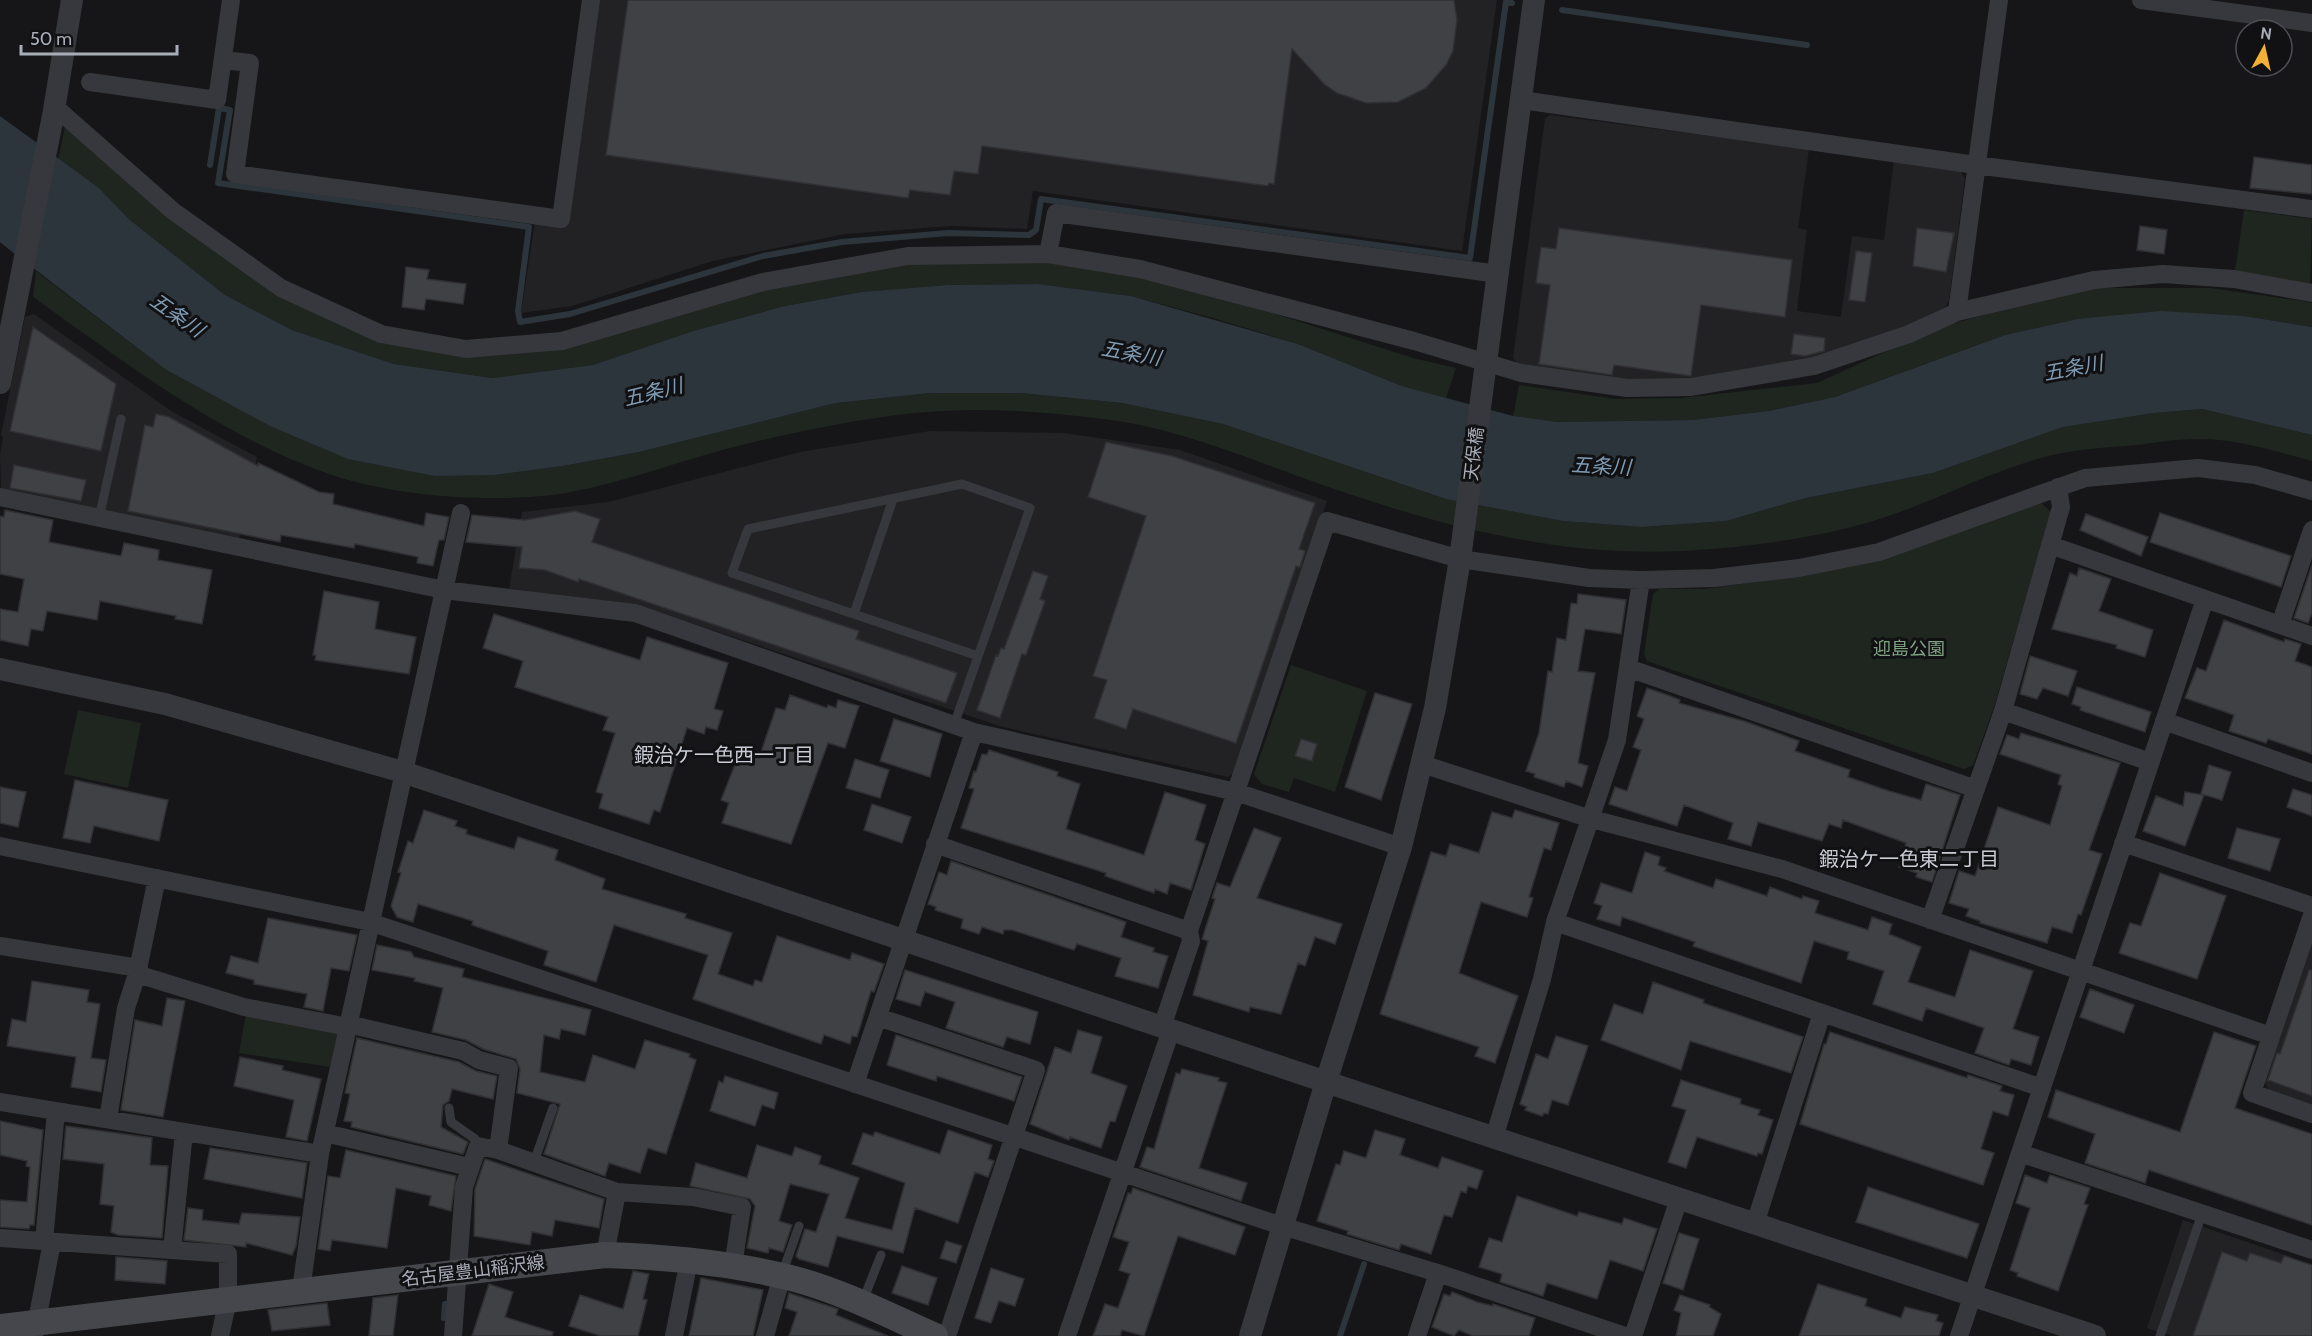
<svg xmlns="http://www.w3.org/2000/svg" width="2312" height="1336" font-family="Cabin,'Noto Sans JP',sans-serif">
  <rect width="100%" height="100%" fill="#161618"/>
  <!-- built -->
  <path fill="#222225" d="M599,0H1497L1462,251L1033,191L1027,229L951,226L845,234L713,261L572,306L521,313L535,222L567,226Z
    M1550,115L1809,149L1798,228L1807,230L1797,311L1841,317L1852,236L1884,240L1894,160L1959,169L1965,178L1949,301L1945,307L1906,326L1850,348L1770,369L1691,380L1626,381L1520,367L1513,358L1545,119Z
    M34,314L171,411L257,457L239,539L1,489L0,454L3,437L1,435L25,317Z
    M930,431L1064,433L1180,450L1327,501L1236,772L1228,777L1003,727L634,604L509,589L522,512L608,502L800,452Z
    M2312,940V1105L2269,1090L2264,1081Z
    M2183,1220L2294,1258L2268,1336H2171L2147,1328Z"/>
  <!-- green -->
  <path fill="#1e261f" d="M65,127L273,290L468,354L763,288L908,263L1033,259L1137,275L1266,311L1413,358L1456,368L1446,398L1402,386L1298,344L1213,318L1131,296L1038,284L947,285L861,292L785,306L693,331L593,365L492,378L394,364L292,330L225,295L130,220L99,188L58,160Z
    M2244,210L2312,219L2310,284L2235,271Z
    M36,271L165,369L494,475L563,466L639,452L836,403L930,393H1021L1122,403L1223,424L1446,499L1563,521L1642,527L1726,521L1806,498L1933,473L2063,427L2154,413L2202,409L2312,435V461C2274,451 2235,438 2195,439C2175,439 2155,443 2136,445C2104,448 2072,449 2041,458C1984,474 1930,504 1873,521C1813,539 1747,547 1684,551C1562,557 1448,528 1334,489C1255,462 1178,426 1094,418C1055,413 1014,410 975,410C900,410 823,426 750,443C689,457 628,482 566,493C498,504 394,497 329,474C220,436 126,363 33,297Z
    M2093,288H2210L2303,301L2312,303V327L2244,316L2077,319L2005,335L1835,397L1768,411L1692,420L1557,422L1513,417L1519,385L1616,399L1681,398L1817,383L1935,329L2000,310Z
    M2039,501L2051,512L1994,707L1973,765L1964,769L1661,666L1647,661L1644,654L1653,594L1659,589H1705L1811,574Z
    M1291,665L1367,691L1335,792L1294,778L1289,792L1262,784L1254,774Z
    M78,710L141,723L128,788L64,774Z
    M246,1014L338,1031L330,1067L239,1053Z"/>
  <!-- water -->
  <path fill="#2c353c" d="M0,116L99,188L130,220L225,295L292,330L394,364L492,378L593,365L693,331L785,306L861,292L947,285L1038,284L1131,296L1298,344L1402,386L1513,416L1557,422L1692,420L1768,411L1835,397L2005,335L2077,319L2161,311L2244,316L2312,327V435L2202,409L2154,413L2063,427L1933,473L1806,498L1726,521L1642,527L1563,521L1446,499L1223,424L1122,403L1021,393H930L836,403L639,452L563,466L494,475L435,476L348,459L270,426L165,369L11,251L0,242Z"/>
  <g fill="none" stroke-linecap="round" stroke-linejoin="round">
    <!-- stream -->
    <path stroke="#2c353c" stroke-width="6" d="M1562,10L1807,45
      M210,165L219,108L230,110L218,183L529,227L518,311L520,322L570,314L763,256L842,242L948,233L1029,235L1036,230L1041,199L1470,258L1506,2L1512,3
      M444,1318L445,1304
      M1340,1336L1364,1264"/>
  </g>
  <!-- building -->
  <path fill="#404145" stroke="#303034" stroke-width="1.5" d="M628,0H1454L1457,20L1453,51L1446,65L1426,88L1398,102L1366,103L1337,93L1324,84L1292,49L1274,184L1269,183L1268,186L982,146L978,174L954,171L950,195L910,190L908,198L606,155Z
    M2254,157L2312,165V194L2250,188Z
    M2140,226L2167,230L2164,254L2137,250Z
    M1559,228L1792,260L1785,317L1701,305L1691,376L1614,365L1612,375L1539,364L1550,285L1536,283L1541,247L1556,249Z
    M1917,228L1954,233L1946,272L1913,266Z
    M1856,251L1872,253L1865,302L1849,300Z
    M406,267L429,270L427,279L466,284L463,304L426,299L424,310L402,307Z
    M33,327L116,384L101,451L10,431Z
    M1794,334L1825,338L1824,351L1805,356L1791,354Z
    M156,414L169,417L258,466V463L319,492L334,494L333,504L424,526L426,513L449,517L444,540H439L433,566L417,563L418,557L355,544L354,548L281,535L280,542L128,511L145,425L153,427Z
    M1106,442L1172,456L1315,503L1299,549L1305,551L1300,567L1296,566L1236,743L1133,709L1126,729L1094,718L1107,680L1093,676L1146,516L1088,497Z
    M14,465L86,480L81,501L10,488Z
    M5,510L53,520L49,542L121,556L124,543L159,550L158,560L212,570L202,624L175,619L176,616L100,601L97,620L47,611L43,631L31,629L28,646L0,640V609L18,612L24,579L0,574V516L4,517Z
    M575,511L600,519L592,542L859,631L856,639L957,673L946,703L579,579L578,582L545,570L519,568L522,547L466,542L472,515L525,520Z
    M2160,513L2291,556L2281,587L2150,542Z
    M2086,514L2148,537L2141,556L2080,530Z
    M2312,565V613L2308,623L2294,618Z
    M2079,568L2111,579L2099,611L2153,630L2145,657L2116,648L2117,645L2052,629L2070,573L2077,576Z
    M1033,571L1048,576L1040,599L1045,601L1026,655L1022,654L1000,718L977,710L996,655L998,656L1001,648L1004,649Z
    M324,591L379,602L375,629L416,637L409,674L315,660L316,655H313Z
    M1578,594L1626,600L1621,634L1585,629L1578,671L1595,673L1578,763L1588,766L1582,787L1566,781L1564,787L1534,777L1535,774L1526,771L1539,733L1548,671L1552,672L1557,638L1566,640L1571,603L1577,604Z
    M494,614L640,660L647,637L728,663L714,709L723,711L717,730L706,727L704,734L687,728L660,812L654,810L649,824L599,808L603,794L596,792L615,733L603,730L608,717L515,687L523,661L483,648Z
    M2224,620L2284,642L2285,639L2301,644L2295,661L2312,667V754L2268,739L2266,743L2229,731L2234,715L2185,698L2197,668L2206,671Z
    M2030,656L2077,671L2068,696L2043,688L2037,699L2020,694Z
    M2077,687L2151,712L2145,732L2080,710L2081,707L2072,704Z
    M1647,688L1670,696L1680,700L1679,703L1747,722L1799,741L1795,751L1850,770L1848,777L1889,791L1921,800L1926,784L1960,795L1932,882L1916,877L1917,873L1899,867L1906,843L1843,820L1841,828L1829,824L1822,841L1758,822L1751,846L1728,839L1733,823L1684,805L1677,826L1609,804L1615,787L1627,791L1641,750L1633,747L1644,719L1637,716Z
    M1375,693L1412,704L1381,800L1345,787Z
    M790,695L827,708L828,705L836,708L838,700L859,706L845,748L828,743L791,844L722,823L729,803L721,800L740,752L759,758L776,708L785,710Z
    M894,719L942,734L930,777L880,761Z
    M2021,733L2120,763L2089,850L2102,854L2081,915L2078,914L2072,933L2052,927L2047,943L1980,923V921L1966,916L1969,909L1949,903L1959,871L1975,876L1998,807L2050,825L2062,786L2058,784L2061,775L2000,754L2007,735L2019,739Z
    M1301,739L1317,744L1312,761L1295,756Z
    M989,750L1058,772L1057,776L1080,784L1066,829L1144,855L1165,792L1206,805L1195,840L1205,844L1191,890L1170,883L1167,894L1155,889L1154,893L1105,876L1106,873L961,828L974,789L969,788L974,771L976,772L982,754L987,755Z
    M855,759L889,770L880,798L846,788Z
    M2209,765L2231,772L2222,800L2201,794Z
    M75,780L168,800L159,841L94,826L90,843L63,838Z
    M0,787L26,792L18,827L0,823Z
    M2293,789L2312,795V816L2287,807Z
    M2185,792L2204,795L2185,846L2143,831L2156,796L2183,806Z
    M872,804L911,817L902,843L864,830Z
    M424,810L457,821L455,826L467,830L466,834L514,849L518,837L558,850L555,860L605,879L602,889L686,914L685,918L732,933L718,974L753,986L755,980L762,982L777,936L850,960L852,953L884,964L874,992L871,991L857,1037L852,1036L850,1044L824,1035L821,1044L693,999L708,955L614,925L596,982L544,965L548,951L472,925L473,921L418,904L413,922L397,917L391,906L401,873L398,872L408,841L413,843Z
    M1515,810L1559,823L1551,850L1544,848L1529,897L1533,898L1527,917L1481,902L1459,973L1518,996L1495,1063L1475,1056L1479,1047L1380,1014L1431,852L1446,856L1450,844L1479,853L1492,812L1512,818Z
    M1254,828L1281,838L1257,898L1342,924L1335,944L1315,937L1305,966L1298,963L1281,1014L1250,1007L1249,1012L1193,995L1208,941L1202,939L1215,899L1212,898L1217,883L1230,887Z
    M2237,828L2280,839L2270,871L2228,858Z
    M1645,852L1660,857L1658,865L1666,868L1664,871L1713,888L1716,879L1767,896L1770,887L1802,899L1803,896L1819,901L1815,913L1868,930L1872,917L1892,924L1889,934L1921,947L1908,982L1955,997L1970,950L2033,971L2013,1029L2039,1037L2031,1065L2011,1059L2009,1065L1975,1053L1984,1028L1926,1008L1922,1021L1873,1004L1884,971L1847,959L1849,952L1814,941L1801,983L1693,946L1695,942L1637,922L1622,917L1620,926L1597,919L1602,906L1594,903L1601,883L1632,893Z
    M951,861L1126,922L1121,937L1154,948L1153,952L1168,956L1158,988L1115,976L1121,958L1077,944L1074,950L1012,930H1004L1003,934L982,927L979,934L961,928L963,919L935,910L936,907L928,904L939,872L947,875Z
    M2160,873L2226,896L2197,979L2119,953L2130,923L2141,926Z
    M268,918L357,935L349,971L331,968L323,1011L304,1007L307,994L254,984V980L226,973L231,956L258,963Z
    M377,945L411,952L414,957L464,969L462,977L591,1010L585,1035L561,1029L559,1039L544,1035L540,1072L585,1082L593,1055L635,1069L645,1040L690,1054L689,1057L696,1060L694,1067L666,1154L648,1148L640,1173L609,1163L605,1176L544,1154L560,1104L517,1093L520,1069L516,1059L483,1049L466,1040L432,1032L443,988L414,981L415,978L372,970Z
    M905,970L1038,1012L1030,1044L1007,1037L1003,1047L946,1028L955,1002L925,992L920,1006L896,999Z
    M2309,970H2312V1096L2268,1080L2277,1053L2280,1054Z
    M32,981L89,990L87,1002L100,1004L91,1058L106,1060L101,1092L71,1087L76,1057L7,1046L12,1019L26,1022Z
    M1653,982L1704,1000L1703,1003L1803,1037L1791,1073L1690,1041L1681,1070L1601,1040L1614,1004L1643,1014Z
    M2090,989L2134,1005L2124,1033L2080,1017Z
    M167,998L185,1001L163,1117L121,1110L135,1020L162,1026Z
    M1078,1030L1102,1037L1091,1073L1127,1086L1115,1122L1110,1121L1101,1148L1070,1137L1069,1140L1030,1124L1055,1047L1071,1053Z
    M1830,1032L1967,1078L1968,1075L2002,1086L2000,1091L2014,1095L2008,1116L1993,1111L1981,1149L1994,1153L1983,1185L1800,1124L1824,1044H1826Z
    M2214,1032L2256,1046L2235,1108L2312,1134V1225L2149,1170L2145,1183L2085,1163L2095,1134L2048,1117L2056,1090L2180,1132Z
    M896,1035L1022,1077L1014,1101L937,1076L936,1081L887,1065Z
    M1556,1036L1588,1046L1568,1105L1552,1100L1548,1114L1544,1113L1542,1116L1525,1110L1527,1107L1520,1104L1536,1054L1548,1059Z
    M357,1038L459,1062L476,1071L497,1076L493,1099L452,1089L449,1101L443,1105L441,1127L468,1142L463,1154L351,1127L352,1122L344,1121L350,1094L345,1093Z
    M240,1057L283,1066L282,1070L321,1079L307,1141L286,1137L294,1100L234,1086Z
    M1182,1069L1219,1078L1218,1081L1227,1083L1199,1168L1247,1183L1241,1201L1140,1167L1147,1147L1154,1149L1176,1073L1180,1074Z
    M725,1076L778,1093L774,1109L762,1105L755,1126L710,1111L719,1081L723,1083Z
    M1681,1080L1741,1099L1740,1104L1760,1110L1758,1115L1773,1120L1762,1154L1758,1153L1757,1156L1697,1137L1686,1168L1668,1162L1686,1110L1672,1106Z
    M0,1121L43,1130L34,1225H30L29,1229L0,1227V1200L27,1202L30,1167L26,1166L27,1161L0,1155Z
    M66,1126L152,1138L150,1165L168,1166L162,1238L118,1235L111,1232L114,1206L100,1204L104,1164L63,1159Z
    M948,1130L992,1145L988,1159L994,1161L988,1177L975,1172L958,1223L915,1208L903,1253L837,1236L828,1267L799,1259L796,1256L805,1229L816,1232L829,1194L790,1184L779,1221L792,1225L783,1252L769,1248L768,1253L747,1248L755,1206L750,1199L690,1186L696,1163L747,1178L757,1145L792,1156L795,1147L821,1156L819,1164L859,1178L845,1218L892,1230L905,1183L852,1164L863,1133L873,1136L875,1132L940,1154Z
    M1375,1130L1405,1139L1400,1155L1438,1168L1442,1157L1483,1171L1477,1189L1468,1186L1466,1193L1461,1191L1452,1217L1444,1215L1431,1254L1401,1244L1399,1250L1347,1234L1348,1231L1317,1221L1336,1164L1340,1165L1344,1151L1366,1158Z
    M210,1148L307,1163L302,1198L204,1179Z
    M346,1150L456,1176L451,1211L429,1205L431,1196L396,1188L387,1248L332,1240L330,1251L318,1249L328,1176L340,1178Z
    M485,1159L604,1199L599,1228L555,1220L552,1236L532,1232L530,1245L474,1236L475,1189Z
    M2025,1175L2047,1183L2050,1175L2090,1188L2084,1204L2088,1205L2058,1291L2017,1276L2018,1273L2010,1270L2030,1208L2016,1203Z
    M1868,1187L1979,1224L1967,1258L1856,1222Z
    M1133,1188L1245,1227L1235,1255L1178,1236L1144,1336L1122,1330L1120,1336H1093L1105,1304L1118,1308L1130,1274L1119,1270L1129,1242L1113,1237L1128,1193L1131,1194Z
    M1517,1196L1577,1216L1579,1212L1622,1224L1624,1218L1657,1229L1643,1271L1610,1260L1597,1299L1547,1283L1543,1296L1500,1282L1502,1274L1479,1267L1489,1238L1502,1242Z
    M188,1208L203,1210L202,1220L239,1224L242,1213L300,1217L296,1246L292,1255L246,1243V1247L184,1240Z
    M1679,1233L1699,1239L1683,1290L1663,1283Z
    M946,1241L962,1246L956,1263L940,1258Z
    M2222,1252L2247,1261L2250,1253L2281,1263L2284,1256L2312,1265V1336H2193Z
    M116,1257L167,1261L165,1284L115,1280Z
    M902,1266L937,1278L928,1305L892,1293Z
    M991,1268L1024,1279L1015,1306L999,1301L991,1323L975,1318Z
    M633,1271L649,1274L643,1299L647,1300L638,1336H601L569,1326L580,1295L623,1309Z
    M701,1278L763,1290L753,1336H689Z
    M489,1284L513,1292L505,1317L553,1332L552,1336H472Z
    M1818,1284L1867,1299L1865,1306L1901,1318L1905,1307L1938,1315L1936,1321L1943,1323L1939,1336H1799Z
    M1452,1292L1477,1302L1493,1306V1304L1535,1318L1529,1336H1473L1459,1330L1454,1336L1432,1327L1444,1294L1450,1296Z
    M789,1293L838,1309L836,1315L888,1336H789L797,1312L785,1308Z
    M398,1295L393,1336H369L373,1298Z
    M1680,1295L1710,1305L1709,1307L1721,1314L1713,1336H1676L1681,1313L1674,1310Z
    M327,1303L330,1325L272,1331L268,1310Z"/>
  <g fill="none" stroke-linecap="round" stroke-linejoin="round">
    <!-- service -->
    <path stroke="#37383d" stroke-width="9" d="M99,518L121,419
      M854,614L893,499
      M954,725L1030,508L962,484L748,529L732,573L978,656
      M449,1108L451,1122L475,1139L478,1146
      M534,1162L553,1108
      M782,1274L799,1226
      M862,1303L881,1255
      M2160,1336L2202,1214"/>
    <!-- minor -->
    <path stroke="#37383d" stroke-width="18" d="M2141,0L2312,23
      M223,60L250,63L235,174L561,219L591,0
      M90,82L217,100L231,0
      M1521,100L1976,165L2312,209
      M55,107L173,211L281,288L381,334L466,349L562,341L763,282L908,256L1048,254L1140,269L1414,341L1521,373L1627,388L1691,387L1814,366L1909,334L1957,312L2094,280L2163,274L2234,279L2312,293
      M1048,254L1056,213L1498,274
      M1957,312L1999,0
      M0,497L444,590L635,613L974,732L1236,792L1401,847
      M2050,545L2312,636
      M2280,625L2312,530
      M1628,668L1976,789
      M2003,711L2150,762
      M2164,721L2312,773
      M1422,764L1588,818L1782,869L2271,1036
      M2123,843L2312,906
      M935,844L1189,931L1327,521L1460,559L1589,578L1641,580
      M0,846L370,922L1282,1226L1438,1273L1625,1336
      M2312,915L2252,1093L2312,1114
      M1930,920L2003,711L2061,507L2058,487
      M1555,922L2042,1088
      M0,946L139,968
      M137,974L244,1007L348,1027
      M878,1017L1036,1070L947,1336
      M348,1024L463,1051L479,1060L509,1068L498,1150
      M1162,1027L1191,941L1189,931
      M855,1084L974,732
      M0,1102L320,1154
      M108,1119L126,1008L137,974L157,878
      M325,1133L469,1167
      M1494,1138L1542,979L1555,922L1617,740L1641,580L1714,578L1799,568L1879,552L2085,478L2198,468L2255,475L2312,491
      M2020,1153L2312,1250
      M617,1192L693,1197L742,1207L733,1266
      M1755,1224L1822,1013
      M0,1238L228,1254V1299L220,1336
      M44,1241L56,1111
      M172,1250L184,1132
      M301,1290L320,1154L461,513
      M34,1336L52,1242
      M453,1336L464,1187L478,1146L498,1150L617,1192L605,1255
      M674,1336L689,1260
      M765,1336L782,1276
      M1067,1336L1171,1030
      M1417,1336L1438,1273
      M1633,1336L1679,1199
      M1959,1336L2205,599"/>
    <!-- tertiary -->
    <path stroke="#37383d" stroke-width="22" d="M0,383L53,116L72,0
      M0,669L165,704L403,772L1326,1082L2095,1336
      M1250,1336L1326,1082L1401,847L1435,708L1460,559L1534,0"/>
    <!-- secondary -->
    <path stroke="#45474d" stroke-width="26" d="M0,1327L605,1255C669,1257 734,1263 795,1279C843,1292 890,1316 935,1336"/>
  </g>
  <g text-anchor="middle" dominant-baseline="central" stroke-width="6" stroke-linejoin="round" paint-order="stroke">
    <!-- street labels -->
    <g font-size="18" fill="#a8adb8" stroke="#111113">
      <text transform="translate(1474 454) rotate(-83)">天保橋</text>
      <text transform="translate(473 1271) rotate(-7)">名古屋豊山稲沢線</text>
    </g>
    <!-- park labels -->
    <g font-size="18" fill="#7fa381" stroke="#111113">
      <text x="1909" y="649">迎島公園</text>
    </g>
    <!-- water labels -->
    <g font-size="20" font-style="italic" fill="#7f9bb3" stroke="#111113">
      <text transform="translate(177 315) rotate(35)">五条川</text>
      <text transform="translate(1131 353) rotate(10)">五条川</text>
      <text transform="translate(2073 368) rotate(-11)">五条川</text>
      <text transform="translate(653 392) rotate(-14)">五条川</text>
      <text transform="translate(1601 466) rotate(3)">五条川</text>
    </g>
    <!-- neighbourhood labels -->
    <g font-size="20" fill="#c9ccd4" stroke="#111113">
      <text x="724" y="755">鍜治ケ一色西一丁目</text>
      <text x="1909" y="859">鍜治ケ一色東二丁目</text>
    </g>
  </g>
  <!-- north arrow -->
  <g transform="translate(2264 48) rotate(8)"><circle r="28" fill="#111113" stroke="#4d4f55" stroke-width="1.5"/>
  <path d="M0-4.5L10 22L0 15L-10 22Z" fill="#f2b134"/>
  <text y="-9" font-size="16" font-weight="bold" text-anchor="middle" fill="#a8adb8">N</text>
  </g>
  <!-- scale -->
  <path d="M21 45v9h156v-9" fill="none" stroke="#a8adb8" stroke-width="3"/>
  <text x="30" y="45" font-size="18" fill="#a8adb8" stroke="#111113" stroke-width="4.5" paint-order="stroke">50 m</text>
</svg>
